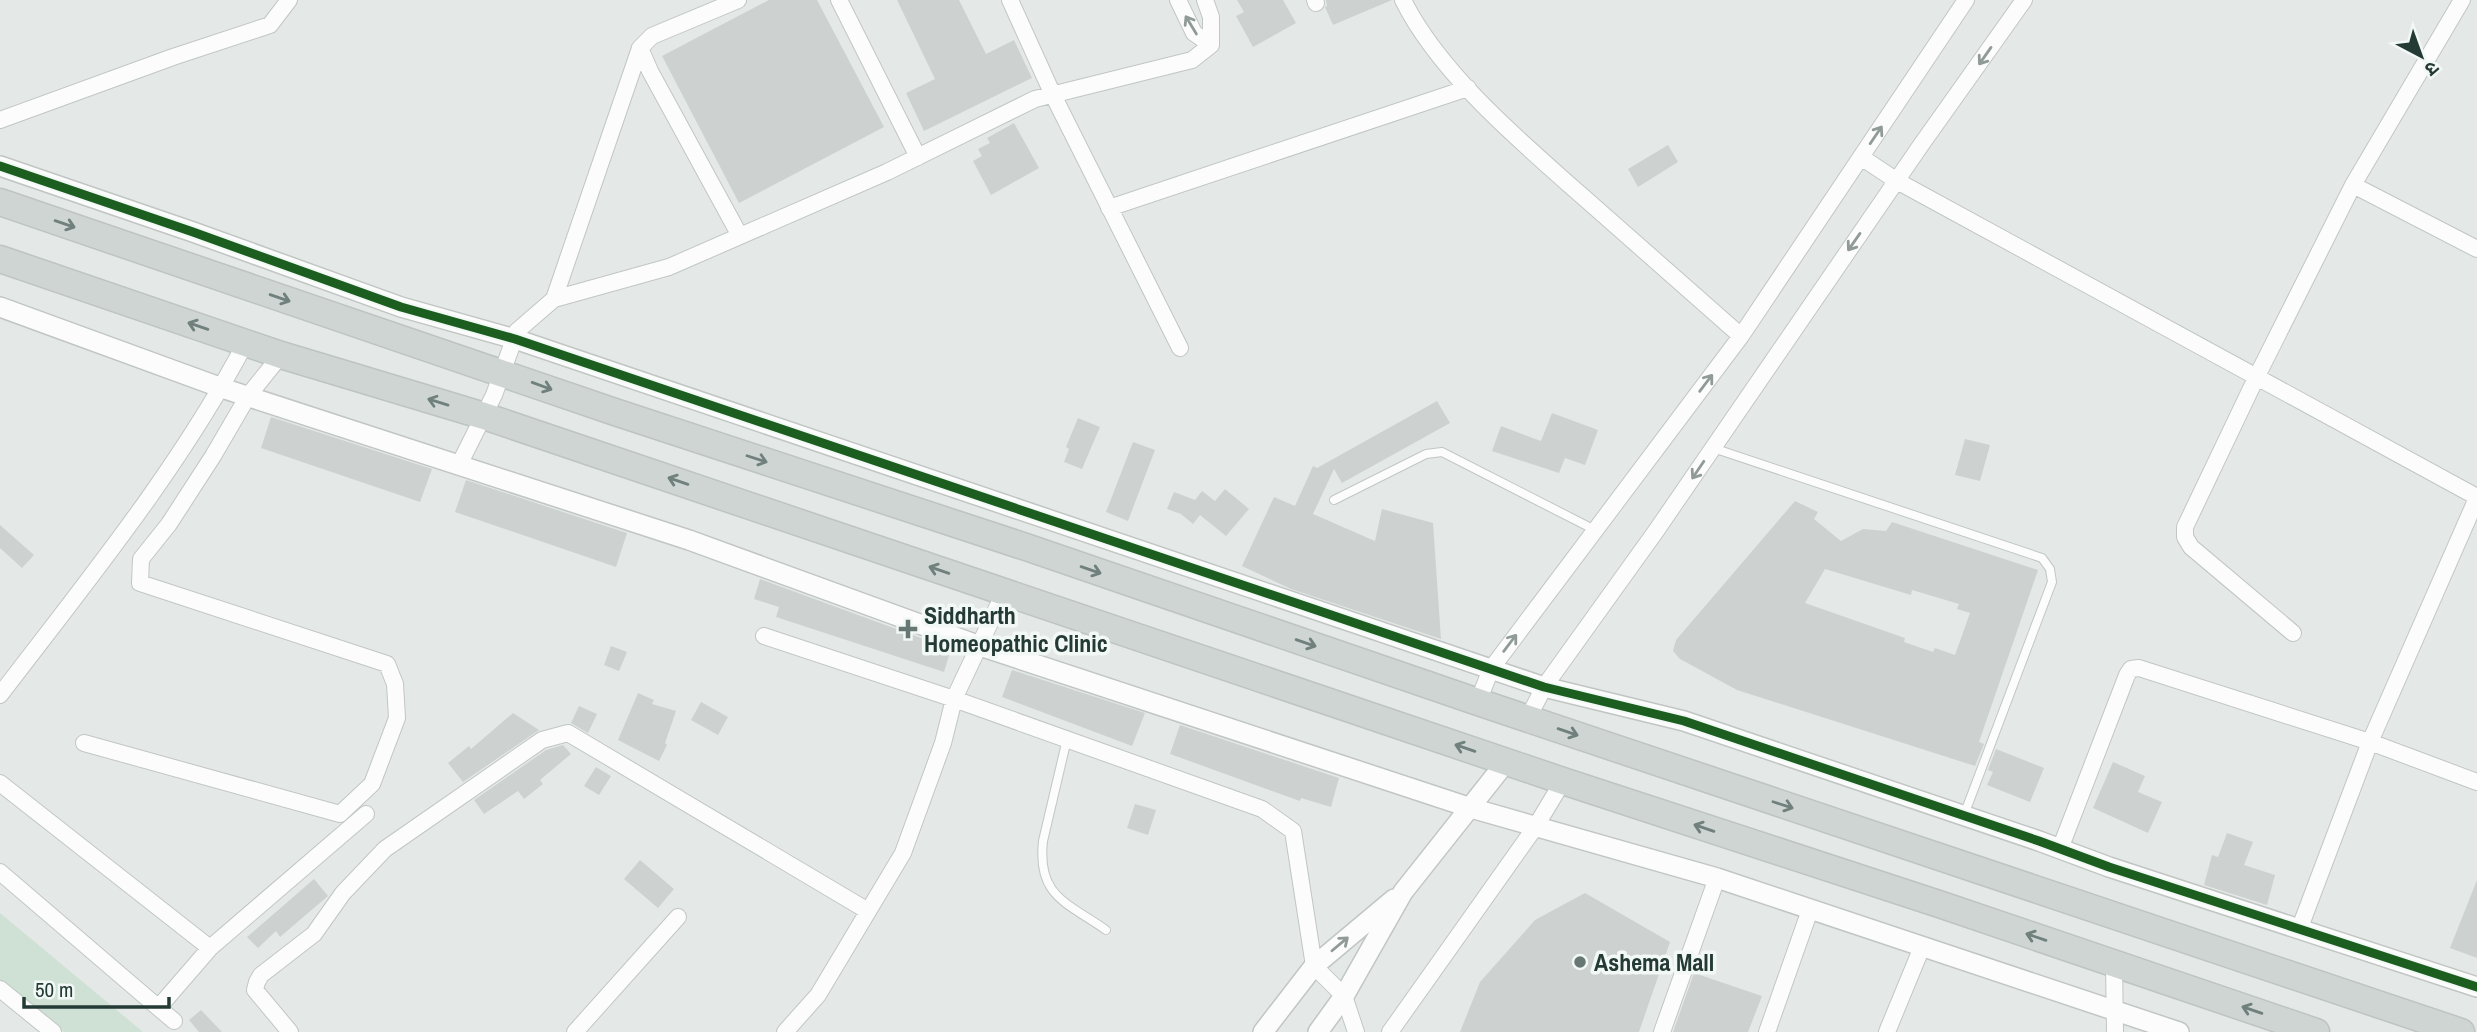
<svg xmlns="http://www.w3.org/2000/svg" width="2477" height="1032" font-family="'Archivo Narrow','Noto Sans Devanagari',sans-serif">
  <rect width="100%" height="100%" fill="#e4e9e7"/>
  <!-- green -->
  <path fill="#cfe1d4" d="M0,913L143,1032H64L0,980Z"/>
  <!-- building -->
  <path fill="#cdd2d0" fill-rule="evenodd" d="M769,0H817L884,127L739,203L662,56Z
    M897,0H959L986,54L1014,40L1032,78L924,131L906,93L935,79Z
    M1237,0H1283L1296,23L1253,47L1236,16L1244,12Z
    M1326,0H1392L1333,25L1325,7L1327,6Z
    M1014,123L1039,168L991,195L973,161L982,156L978,149L990,143L987,138Z
    M1668,145L1678,162L1638,187L1628,169Z
    M1437,401L1450,423L1342,483L1334,469L1313,514L1375,541L1382,509L1433,523L1441,639L1291,589L1242,566L1274,497L1295,506L1313,466L1317,468Z
    M1552,413L1598,430L1585,465L1565,458L1559,473L1492,451L1501,426L1541,441Z
    M271,417L432,469L420,502L261,448Z
    M1078,418L1100,427L1082,469L1064,462L1069,449L1066,447Z
    M1965,439L1990,445L1980,481L1955,475Z
    M1133,442L1155,450L1128,521L1106,512Z
    M466,480L627,533L616,567L455,512Z
    M1225,489L1249,509L1226,536L1200,515L1193,524L1181,514L1167,509L1174,492L1195,500L1202,491L1215,501Z
    M1795,501L1818,512L1814,519L1841,541L1863,529L1886,531L1892,522L2038,570L1979,742L1984,744L1975,766L1737,690L1680,659L1673,651L1676,640ZM1825,569L1911,595L1912,590L1959,604L1957,609L1970,613L1955,655L1935,648L1933,652L1904,642L1905,638L1805,603Z
    M0,525L34,555L22,568L0,548Z
    M760,579L951,649L944,672L776,617L779,607L754,599Z
    M611,646L627,652L619,671L604,665Z
    M1012,670L1145,713L1132,746L1002,697Z
    M638,693L654,700L652,704L676,711L665,743L667,745L659,761L618,740Z
    M701,702L728,717L718,735L691,720Z
    M579,706L597,714L588,733L571,723Z
    M513,713L539,730L463,782L448,763L469,746L471,749Z
    M1180,725L1339,778L1331,807L1301,798L1300,801L1170,754Z
    M563,745L571,754L540,780L543,784L524,799L518,791L484,814L474,800L546,750Z
    M1996,749L2044,768L2030,802L1987,785L1993,772L1988,770Z
    M2113,762L2145,776L2138,792L2162,802L2148,833L2093,808Z
    M596,767L611,776L599,795L584,786Z
    M1135,804L1156,810L1148,835L1127,828Z
    M2227,833L2253,842L2244,865L2275,875L2267,905L2204,885L2212,855L2218,857Z
    M640,860L674,889L658,908L624,879Z
    M314,879L328,896L280,937L276,931L258,948L247,937Z
    M2477,880V958L2450,948Z
    M1585,893L1670,942L1639,1032H1460L1480,982L1535,920Z
    M1694,973L1762,996L1748,1032H1673Z
    M201,1010L222,1032H199L189,1020Z"/>
  <g fill="none" stroke-linecap="round" stroke-linejoin="round">
    <!-- service casing -->
    <g stroke="#c1c6c4" stroke-width="10">
      <path id="service" d="M1713,448L2042,558L2050,569L2052,582L1964,815
        M1334,500L1426,454L1442,452L1595,530
        M1067,739L1043,841C1037,896 1066,902 1106,930"/>
    </g>
    <!-- minor casing -->
    <g stroke="#c1c6c4" stroke-width="18">
      <path id="minor" d="M738,0L652,36L640,48L650,71L740,236
        M839,0L918,157
        M1010,0L1053,95L1180,348
        M1178,0L1194,33L1211,45
        M1315,0L1316,3
        M1403,0C1439,73 1521,142 1581,195C1634,242 1688,289 1741,336
        M0,120L173,57L270,25L289,0
        M1861,157L1897,181L2477,497
        M2353,185L2477,249
        M1109,208L1468,88
        M554,299L640,48
        M459,465L494,395L517,331L554,299L669,267L887,172L1035,99L1192,60L1211,45V17L1205,0
        M2293,633L2191,547L2185,537V527L2257,376L2353,185L2462,0
        M764,636L954,699L1262,809L1293,831L1314,966L1344,996L1356,1032
        M0,695C87,581 179,469 246,342
        M1478,702L1491,669L1741,336L1966,0
        M1528,718L1544,687L1656,531L1921,145L2024,0
        M84,743L340,814L372,784L397,718L395,684L387,664L140,583L141,559L169,524L213,456L248,396L281,355
        M0,783L210,948
        M2060,849L2127,675L2131,669L2139,668L2370,742L2477,782
        M0,872L174,1021
        M2299,930L2370,742L2477,498
        M2114,964L2115,1032
        M0,989L53,1032
        M159,1007L210,948L366,814
        M290,1032L255,990L257,982L261,975L314,934L343,893L385,849L542,740L568,733L868,911
        M575,1032L678,917
        M785,1032L818,995L903,853L943,743L954,699L1004,593
        M1390,1032L1536,826L1563,781
        M1662,1032L1717,878
        M1767,1032L1810,910
        M1887,1032L1922,947"/>
    </g>
    <!-- tertiary casing -->
    <g stroke="#c1c6c4" stroke-width="22">
      <path id="tertiary" d="M0,166L193,232L401,307L515,339L1544,687L1684,721L2039,841L2109,867L2477,987
        M0,307L222,388L689,540L980,646L1471,808L1717,878L2179,1032
        M1263,1032L1314,966L1394,899
        M1318,1032L1344,996L1403,892L1506,762"/>
    </g>
    <!-- primary casing -->
    <g stroke="#bdc4c2" stroke-width="29">
      <path id="primary" d="M0,202L615,412L1026,547L1478,702L2461,1032
        M0,259L281,355L484,416L1563,781L1939,904L2316,1032"/>
    </g>
    <!-- service -->
    <use href="#service" stroke="#fbfcfb" stroke-width="8"/>
    <!-- minor -->
    <use href="#minor" stroke="#fbfcfb" stroke-width="16"/>
    <!-- tertiary -->
    <use href="#tertiary" stroke="#fbfcfb" stroke-width="19"/>
    <!-- primary -->
    <use href="#primary" stroke="#ced5d3" stroke-width="26"/>
    <!-- cycleway casing -->
    <g stroke="#f2f8f5" stroke-width="13">
      <path id="cycleway" d="M0,166L193,232L401,307L515,339L1544,687L1684,721L2039,841L2109,867L2477,987"/>
    </g>
    <!-- cycleway -->
    <use href="#cycleway" stroke="#1b5e20" stroke-width="9"/>
  </g>
  <!-- one-way arrows -->
  <defs><path id="oneway-shaft" d="M-6 0H5M1.5-3L5.5 0L1.5 3" fill="none" stroke-width="1.6" stroke-linecap="round" stroke-linejoin="round" transform="scale(1.75)"/></defs>
  <g stroke="#909b98">
    <use href="#oneway-shaft" transform="translate(1191 25) rotate(-121)"/>
    <use href="#oneway-shaft" transform="translate(1985 56) rotate(125)"/>
    <use href="#oneway-shaft" transform="translate(1876 135) rotate(-56)"/>
    <use href="#oneway-shaft" transform="translate(1854 242) rotate(125)"/>
    <use href="#oneway-shaft" transform="translate(1706 383) rotate(-53)"/>
    <use href="#oneway-shaft" transform="translate(1698 470) rotate(124)"/>
    <use href="#oneway-shaft" transform="translate(1510 643) rotate(-53)"/>
    <use href="#oneway-shaft" transform="translate(1340 944) rotate(-40)"/>
  </g>
  <g stroke="#70807c">
    <use href="#oneway-shaft" transform="translate(65 224) rotate(19)"/>
    <use href="#oneway-shaft" transform="translate(280 298) rotate(19)"/>
    <use href="#oneway-shaft" transform="translate(198 326) rotate(-161)"/>
    <use href="#oneway-shaft" transform="translate(542 386) rotate(20)"/>
    <use href="#oneway-shaft" transform="translate(438 402) rotate(-163)"/>
    <use href="#oneway-shaft" transform="translate(757 459) rotate(18)"/>
    <use href="#oneway-shaft" transform="translate(678 481) rotate(-161)"/>
    <use href="#oneway-shaft" transform="translate(939 570) rotate(-161)"/>
    <use href="#oneway-shaft" transform="translate(1091 570) rotate(19)"/>
    <use href="#oneway-shaft" transform="translate(1306 643) rotate(19)"/>
    <use href="#oneway-shaft" transform="translate(1568 732) rotate(19)"/>
    <use href="#oneway-shaft" transform="translate(1465 748) rotate(-161)"/>
    <use href="#oneway-shaft" transform="translate(1783 805) rotate(18)"/>
    <use href="#oneway-shaft" transform="translate(1704 828) rotate(-161)"/>
    <use href="#oneway-shaft" transform="translate(2036 937) rotate(-161)"/>
    <use href="#oneway-shaft" transform="translate(2252 1010) rotate(-161)"/>
  </g>
  <!-- markers -->
  <g fill="#677773" stroke="#f2f8f5" stroke-width="2.5">
    <path d="M904.5 618.5h7v7h7v7h-7v7h-7v-7h-7v-7h7z"/>
    <circle cx="1580" cy="962" r="7"/>
  </g>
  <g text-anchor="middle" dominant-baseline="central" stroke-width="7" stroke-linejoin="round" paint-order="stroke">
    <!-- poi labels -->
    <g font-size="24" font-weight="bold" fill="#243a34" stroke="#f2f8f5" text-anchor="start">
      <text x="924" y="615">Siddharth<tspan x="924" dy="28">Homeopathic Clinic</tspan></text>
      <text x="1594" y="962">Ashema Mall</text>
    </g>
  </g>
  <!-- north arrow -->
  <g transform="translate(2421 56) rotate(139)" stroke="#f2f8f5" stroke-width="5" paint-order="stroke">
  <path d="M0-5L12 26L0 18L-12 26Z" fill="#243a34"/>
  <text y="-10" font-size="19" font-weight="bold" text-anchor="middle" fill="#243a34">उ</text>
  </g>
  <!-- scale -->
  <path d="M24 997v10h145v-10" fill="none" stroke="#243a34" stroke-width="3.5"/>
  <text x="35" y="997" font-size="21" fill="#243a34" stroke="#f2f8f5" stroke-width="5" paint-order="stroke">50 m</text>
</svg>
